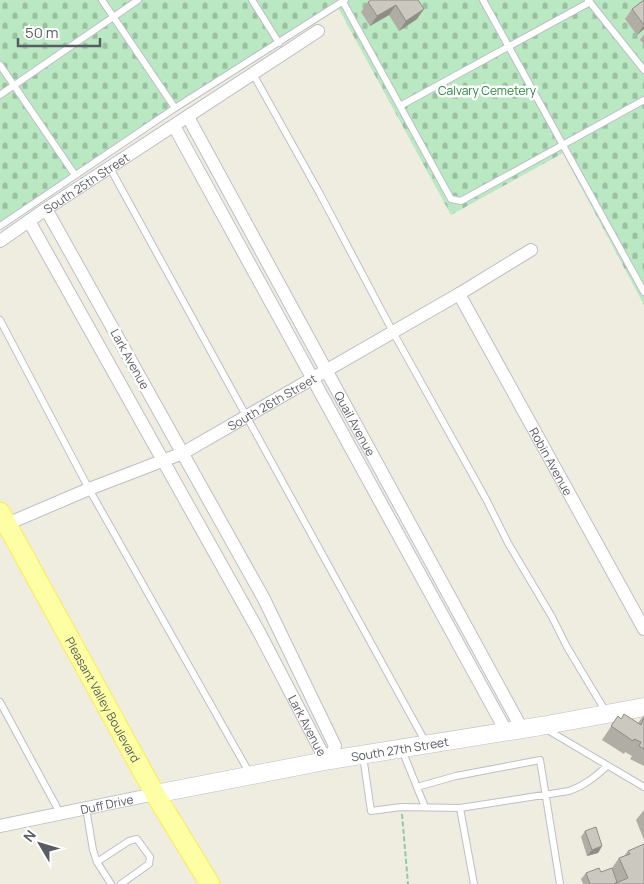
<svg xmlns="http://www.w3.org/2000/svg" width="644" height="884" font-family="Manrope,sans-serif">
  <defs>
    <pattern id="cemetery-stones" width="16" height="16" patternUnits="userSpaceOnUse" patternTransform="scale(1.25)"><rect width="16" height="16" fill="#bae8c2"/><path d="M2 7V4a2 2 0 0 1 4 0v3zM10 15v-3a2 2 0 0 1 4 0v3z" fill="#9abfa1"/></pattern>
  </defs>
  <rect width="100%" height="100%" fill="#eeede0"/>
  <!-- cemetery -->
  <path fill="url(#cemetery-stones)" d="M0,0H644V305L563,153L451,215L335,2L0,223Z"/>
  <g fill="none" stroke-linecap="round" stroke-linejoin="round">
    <!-- lane casing -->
    <g stroke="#bdbfc6" stroke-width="8">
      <path id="lane" d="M252,0L279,43
        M483,0L644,292
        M588,0L644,70
        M343,2L451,199L461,201L644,100
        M0,65L75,175
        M253,74L320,194L393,332L486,499L508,543L552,617L567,647L606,712
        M0,95L138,0
        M400,106L590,2
        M175,108L345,0
        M110,168L426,743
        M0,226L175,108L102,0
        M0,320L89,489L250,774
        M0,702L60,813
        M546,729L644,787
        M402,750L425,807
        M363,756L371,811L401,807L460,808L569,791C584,786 595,777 607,766
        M417,787L456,776L540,760L560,884
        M86,808L93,850L97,862L111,884
        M460,808L474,884
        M97,862L129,841L137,839L150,857L149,864L121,884"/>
    </g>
    <!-- street casing -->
    <g stroke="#bdbfc6" stroke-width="14">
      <g id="street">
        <path id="s1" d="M188,117L522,729"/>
        <path d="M174,126L506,731"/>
        <path id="s2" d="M29,221L259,632L321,751L330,760L335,746L264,599L46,209"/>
        <path id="s3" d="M0,241L46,209L318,31"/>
        <path id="s4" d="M459,294L644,629"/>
        <path id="s5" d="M0,527L89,489L183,453L459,294L531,250"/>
        <path id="s6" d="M0,826L155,794"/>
      </g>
    </g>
    <!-- secondary casing -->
    <g stroke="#bdbfc8" stroke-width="19">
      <g id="secondary">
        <path id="s7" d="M155,794L330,760L541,726L644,707"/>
      </g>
    </g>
    <!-- primary casing -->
    <g stroke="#ffeb48" stroke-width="21">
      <g id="primary">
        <path id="s8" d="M0,512L155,794L210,884"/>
      </g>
    </g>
    <!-- path -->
    <path stroke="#91c8aa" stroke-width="2" stroke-dasharray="5 2.5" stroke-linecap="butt" d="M402,814L408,884"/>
    <!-- lane -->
    <use href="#lane" stroke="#fff" stroke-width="6"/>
    <!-- street -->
    <use href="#street" stroke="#fff" stroke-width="12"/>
    <!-- secondary -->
    <use href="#secondary" stroke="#fff" stroke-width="18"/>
    <!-- primary -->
    <use href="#primary" stroke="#feffa4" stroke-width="19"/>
  </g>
  <!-- wall -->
  <path fill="#afada4" d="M418,0L417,19L399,31L389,15L370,26L361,12L368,2Z
    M644,0V29L637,35L625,19L632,9Z
    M644,34V44L640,40Z
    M644,715V766L630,759L632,756L625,752L624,754L602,740L618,716L621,719L638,723Z
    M644,810V840L636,820Z
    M585,831L602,846L598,853L587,856L581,837Z
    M628,851L644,884H583L581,879L586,873L601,872L612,868L619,858L624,856Z"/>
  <!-- shaded-wall -->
  <path fill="#8e8d86" d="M396,5L389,15L370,26L377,16Z
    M424,9L417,19L399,31L406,21Z
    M644,25V29L637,35Z
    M602,846L598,853L587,856L592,850Z"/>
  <!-- building -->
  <path fill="#cbc9bf" stroke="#8e8d86" d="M371,0H418L424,9L406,21L396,5L377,16L368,2Z
    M644,0V25L632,9Z
    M624,714L641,725L644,718V749L639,746L641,742L634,739L633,741L611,726L618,716L621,719Z
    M596,827L602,846L592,850L585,831Z
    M644,844V884H614L628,878L619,858L630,854L628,851Z
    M599,868L601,872L612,868L617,882L614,884H590L586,873Z"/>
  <g text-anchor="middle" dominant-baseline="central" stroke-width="5" stroke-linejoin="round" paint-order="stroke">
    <!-- park labels -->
    <g font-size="12" fill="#2d8740" stroke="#fff">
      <text x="487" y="90">Calvary Cemetery</text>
    </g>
    <!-- street labels -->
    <g font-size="12" fill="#595c63" stroke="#fff">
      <text stroke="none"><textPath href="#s3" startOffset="104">South 25th Street</textPath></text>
      <text transform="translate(130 359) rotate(61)">Lark Avenue</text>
      <text stroke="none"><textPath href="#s5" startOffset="300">South 26th Street</textPath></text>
      <text stroke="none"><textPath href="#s1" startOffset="349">Quail Avenue</textPath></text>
      <text stroke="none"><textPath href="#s4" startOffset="191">Robin Avenue</textPath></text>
      <text stroke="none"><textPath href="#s8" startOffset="214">Pleasant Valley Boulevard</textPath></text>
      <text stroke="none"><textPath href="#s2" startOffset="576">Lark Avenue</textPath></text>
      <text stroke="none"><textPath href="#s7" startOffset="249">South 27th Street</textPath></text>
      <text stroke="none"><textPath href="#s6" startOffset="109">Duff Drive</textPath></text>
    </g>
  </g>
  <!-- north arrow -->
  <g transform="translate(40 844) rotate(308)" stroke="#ffffff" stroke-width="4" paint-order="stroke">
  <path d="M0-4L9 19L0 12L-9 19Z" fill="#595c63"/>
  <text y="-8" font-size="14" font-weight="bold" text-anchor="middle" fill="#595c63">N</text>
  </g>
  <!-- scale -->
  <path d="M18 38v8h82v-8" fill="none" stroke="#595c63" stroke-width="2.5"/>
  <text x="25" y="38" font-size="15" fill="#595c63" stroke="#ffffff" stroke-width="4" paint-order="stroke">50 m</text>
</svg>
